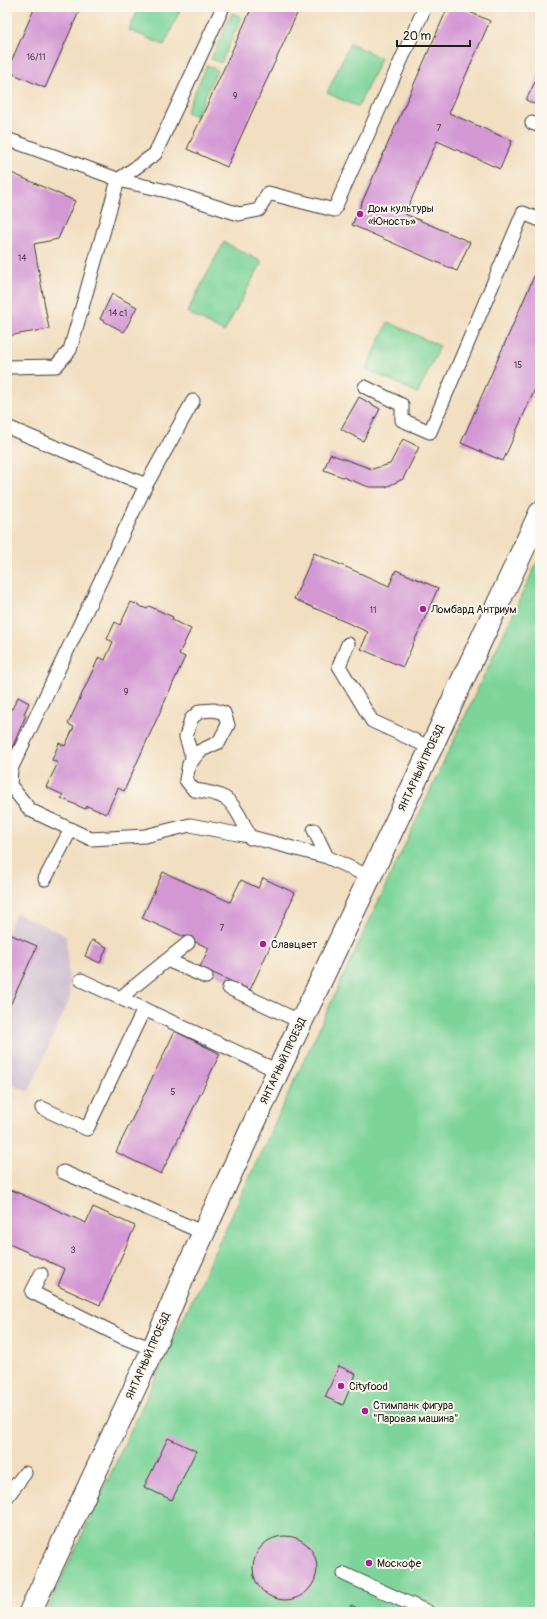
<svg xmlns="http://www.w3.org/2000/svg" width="547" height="1619" font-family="Pangolin,sans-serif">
  <rect width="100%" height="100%" fill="#fbf7ec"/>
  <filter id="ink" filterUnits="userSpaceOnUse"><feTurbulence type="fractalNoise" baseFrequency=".025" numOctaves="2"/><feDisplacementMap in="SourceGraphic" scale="8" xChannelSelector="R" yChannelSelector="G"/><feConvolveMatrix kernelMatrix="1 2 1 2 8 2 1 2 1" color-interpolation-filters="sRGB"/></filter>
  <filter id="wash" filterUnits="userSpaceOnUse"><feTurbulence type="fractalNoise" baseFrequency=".012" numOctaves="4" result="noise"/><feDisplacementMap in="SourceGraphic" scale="16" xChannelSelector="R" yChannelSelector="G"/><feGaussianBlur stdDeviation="0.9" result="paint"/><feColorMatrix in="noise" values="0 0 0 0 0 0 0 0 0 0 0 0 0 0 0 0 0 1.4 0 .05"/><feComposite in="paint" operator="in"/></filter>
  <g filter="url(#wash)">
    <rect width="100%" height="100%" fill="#f2dec0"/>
    <!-- industrial -->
    <path fill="#cebed1" d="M16,913L66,935L70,998L29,1092L7,1083V933Z"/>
    <!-- green -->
    <path fill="#7cd499" stroke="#4c785a" d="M139,7L181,8L164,45L129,30Z
      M232,13L242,17L221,63L211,59Z
      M350,43L381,58L358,107L327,93Z
      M207,65L217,70L196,116L186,112Z
      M224,242L262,262L224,332L187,312Z
      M388,322L440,346L418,393L366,369Z
      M540,556V1612H46Z"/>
    <g id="blocks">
      <!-- building -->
      <path fill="#d397d4" d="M35,7H81L45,88L7,71Z
        M252,7H300L227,167L187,149Z
        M448,7H458L490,21L449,113L512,141L500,169L437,141L405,214L470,242L457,271L352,225Z
        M540,72V107L526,100Z
        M7,171L75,201L58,239L34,244L49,329L7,336Z
        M540,263V378L503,461L461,443Z
        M112,294L137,307L124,332L100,319Z
        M359,397L380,409L363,441L341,429Z
        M403,439L419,447L403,479L386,487H369L324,470L330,454L372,469L390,464Z
        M314,553L389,586L396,570L438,588L403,667L361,649L368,632L294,599Z
        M131,602L147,609L149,606L173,617L172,620L191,629L179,654L185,657L124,791L118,788L106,814L87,806L85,809L61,798L63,795L46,787L58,763L52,760L59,743L65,746L74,727L68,724L99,657L105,660L113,642L107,639L115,622L120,625Z
        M18,697L29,703L24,714L26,715L9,755L7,754V713L10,708L12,709Z
        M163,872L230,902L241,880L258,888L263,878L295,893L250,990L200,967L209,948L142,918Z
        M7,933L37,946L7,1012Z
        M92,940L107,947L100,963L85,956Z
        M175,1031L220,1054L161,1174L116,1152Z
        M12,1190L86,1223L93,1207L135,1226L100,1305L58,1286L65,1269L7,1243V1201Z
        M339,1366L356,1374L343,1405L325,1397Z
        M168,1438L196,1451L172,1500L144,1487Z
        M253 1568a32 32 0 1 1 64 0a32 32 0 1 1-64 0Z
        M351,1605L365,1612H348Z"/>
    </g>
  </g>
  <g filter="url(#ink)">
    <use href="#blocks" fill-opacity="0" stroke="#3c3935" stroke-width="1"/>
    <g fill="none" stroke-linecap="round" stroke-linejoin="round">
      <!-- lane casing -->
      <g stroke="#3c3935" stroke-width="15">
        <path id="lane" d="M532,123L540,126
          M7,139L112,177L118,180L167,191L239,214L259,210L268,193L334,210L425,7
          M7,367L56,366L70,350L118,180L155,154L223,7
          M365,387L402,405V420L430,432L523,213L540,220
          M193,401L146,485L11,769L10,785L30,810L91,839L145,836L190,825L243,835L327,857L370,877
          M7,427L146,485
          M348,644L339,666L372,721L431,748
          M193,760L186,737L191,719L200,711L214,710L224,713L228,725L219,742L200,751L189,764L186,780L194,790C203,791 216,793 225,798C236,805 245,826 250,838
          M314,830L327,857
          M45,879L71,829
          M167,960L206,977
          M81,980L278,1071
          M229,988L301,1022
          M120,998L188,943
          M42,1108L87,1129L144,1009
          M63,1172L204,1233
          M41,1274L32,1292L122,1337L153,1349
          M7,1497L25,1473
          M344,1574L428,1612"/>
      </g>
      <!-- street casing -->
      <g stroke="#3c3935" stroke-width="24">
        <path id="street" d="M30,1612L153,1349L182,1280L278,1071L431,748L540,513"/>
      </g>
      <!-- lane -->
      <use href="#lane" stroke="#fff" stroke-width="13"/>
      <!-- street -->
      <use href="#street" stroke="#fff" stroke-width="22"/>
    </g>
  </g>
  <!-- markers -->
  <g fill="#b5179e" stroke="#fbf7ec" stroke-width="1.5">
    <circle cx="360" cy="214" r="4"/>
    <circle cx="423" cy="609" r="4"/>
    <circle cx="263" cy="944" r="4"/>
    <circle cx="341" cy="1386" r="4"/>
    <circle cx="365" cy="1411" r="4"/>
    <circle cx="369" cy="1563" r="4"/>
  </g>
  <g text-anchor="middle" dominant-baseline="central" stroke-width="4" stroke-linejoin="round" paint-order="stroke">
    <!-- number labels -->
    <g font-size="9" fill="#4a3b4a">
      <text x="36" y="57">16/11</text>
      <text x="235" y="96">9</text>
      <text x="439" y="128">7</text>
      <text x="22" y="258">14</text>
      <text x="118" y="313">14 с1</text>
      <text x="518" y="365">15</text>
      <text x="373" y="610">11</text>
      <text x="126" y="692">9</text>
      <text x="222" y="928">7</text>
      <text x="173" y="1092">5</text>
      <text x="73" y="1250">3</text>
    </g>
    <!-- poi labels -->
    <g font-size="11" fill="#1c1c1c" stroke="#fbf7ec" text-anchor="start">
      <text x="368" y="208">Дом культуры<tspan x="368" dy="13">«Юность»</tspan></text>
      <text x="431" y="609">Ломбард Антриум</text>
      <text x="271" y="944">Славцвет</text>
      <text x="349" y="1386">Cityfood</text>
      <text x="373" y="1405">Стимпанк фигура<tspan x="373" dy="13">"Паровая машина"</tspan></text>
      <text x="377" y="1563">Москофе</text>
    </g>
    <!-- street labels -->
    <g font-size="11" fill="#1c1c1c" stroke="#fbf7ec">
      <text transform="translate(421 768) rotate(-65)">ЯНТАРНЫЙ ПРОЕЗД</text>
      <text transform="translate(283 1061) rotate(-65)">ЯНТАРНЫЙ ПРОЕЗД</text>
      <text transform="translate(148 1356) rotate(-66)">ЯНТАРНЫЙ ПРОЕЗД</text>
    </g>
  </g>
  <!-- margin -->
  <rect width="547" height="1619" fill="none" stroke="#fbf7ec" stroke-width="24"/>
  <!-- scale -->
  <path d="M397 40v6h73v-6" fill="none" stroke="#1c1c1c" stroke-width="2"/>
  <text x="403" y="40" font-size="12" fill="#1c1c1c" stroke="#fbf7ec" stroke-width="3" paint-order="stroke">20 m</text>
</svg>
